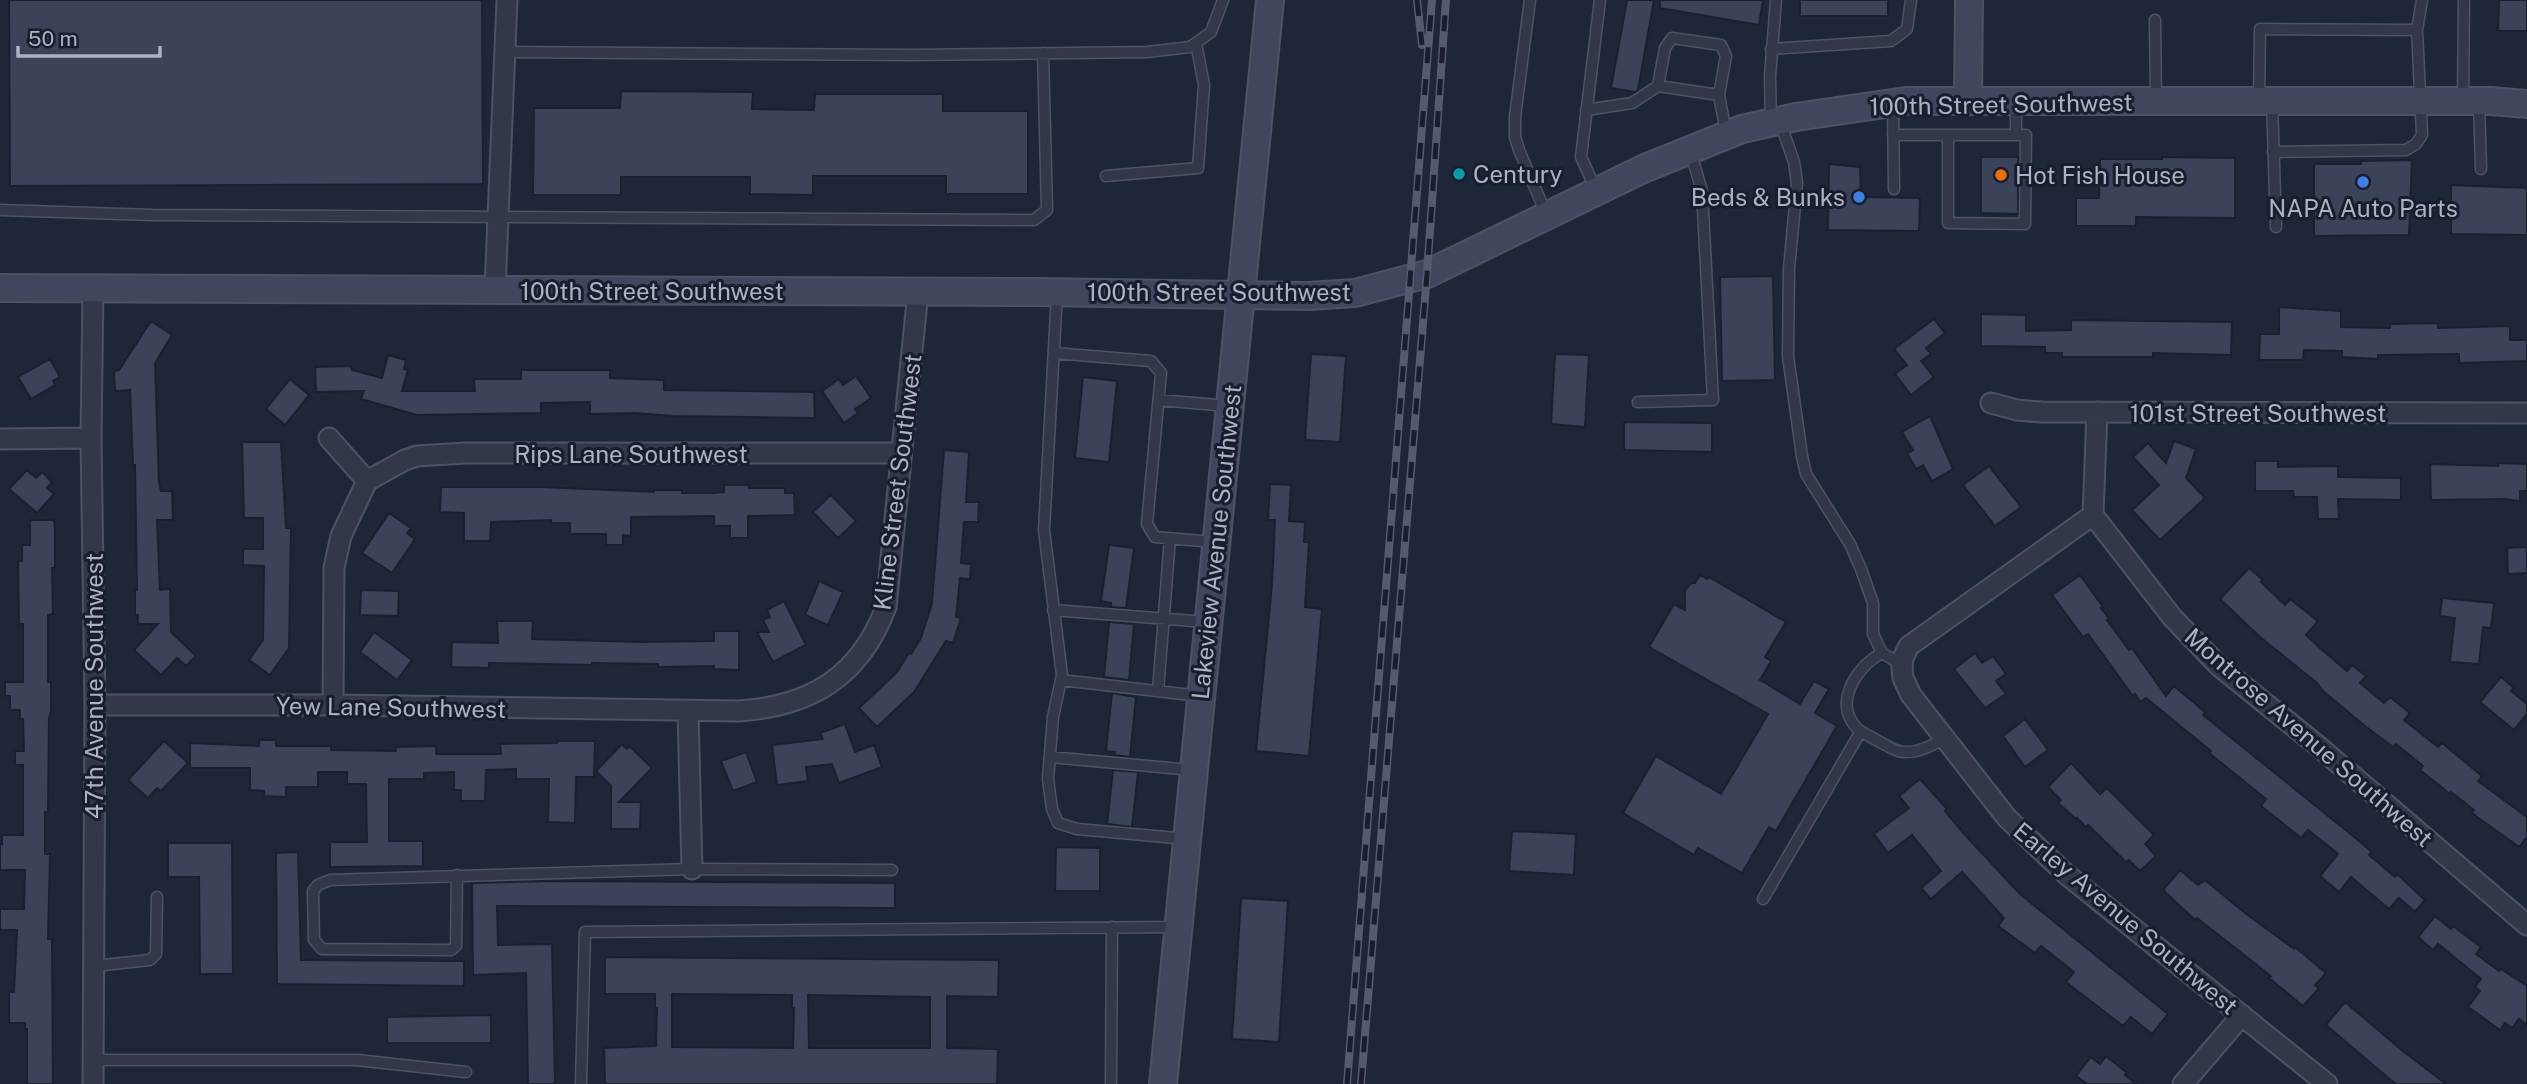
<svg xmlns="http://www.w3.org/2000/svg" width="2527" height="1084" font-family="'Public Sans',sans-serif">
  <rect width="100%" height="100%" fill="#1e2639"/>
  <!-- building -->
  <path fill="#3a4359" stroke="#1a2030" stroke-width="2" fill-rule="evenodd" d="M9,0H482L483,184L10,186Z
    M1627,0H1654L1638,90L1635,92L1611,88Z
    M1660,0H1763L1759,25L1660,8Z
    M1800,0H1888V16H1800Z
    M2499,0H2527V31H2498Z
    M621,91L753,92L752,109L814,110L815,94H943V111H1028V194H946V176H813V195L750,194V177H621V195H533L534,108H620Z
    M1981,157H2018V214L1981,213Z
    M2162,157L2235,158V218L2136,217V226H2076V198H2099L2100,159H2162Z
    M2412,160L2409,235L2314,236V164H2361V161Z
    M1829,164L1860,167L1861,197L1920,198L1919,231L1828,230Z
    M2451,185L2527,188V235L2451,234Z
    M1773,276L1775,380L1722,381L1720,277Z
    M2279,307L2341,311V327L2390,328V324L2438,323V328L2510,326V340H2527V361L2459,363V354L2378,355V359L2342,357V351L2304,350L2303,360H2259L2260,334H2279Z
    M1981,314L2026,315V331L2071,330V320L2232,322L2231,355L2153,353V357H2062V353H2045V347L1981,346Z
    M1934,319L1945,333L1926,348L1931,354L1921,361L1934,377L1911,395L1895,374L1907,365L1894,349Z
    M151,321L172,335L155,363L159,482L161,491H172L173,520H157L160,590L170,589L171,632L196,656L186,666L177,658L161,675L134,650L158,624H138V615H135V590H137L135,465H133L130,390L115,391L114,371L119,370Z
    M1311,354L1346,356L1340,442L1305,440Z
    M1555,354L1589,355L1585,427L1551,424Z
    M388,355L406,360L404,369L408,370L402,391H475L474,379H521V370H610V378L664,380V390L814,392L815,418L673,416L635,413L590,414V402L541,403V413L417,415L361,399L364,391L316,392L315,367L351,366L352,370L382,378Z
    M50,359L60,377L53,381L55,385L31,399L18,377Z
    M856,376L871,398L855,409L858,413L844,423L822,391L839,379L843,385Z
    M1083,377L1117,381L1109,462L1075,458Z
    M290,379L309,395L285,425L266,409Z
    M1930,416L1953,469L1932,481L1923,465L1916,469L1907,453L1913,450L1902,432Z
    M1624,422L1712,423V452L1624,450Z
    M2174,441L2196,449L2186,478L2205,498L2160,540L2132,510L2159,485L2133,457L2148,443L2166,463Z
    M242,442H281L286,528H291L289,648L270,675L249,660L263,640L264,566L243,565V549H263V518H244Z
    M944,450L969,452L966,502H979L978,522H964L961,563L971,564L970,579L960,578L956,617L961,618L953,643L946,641L914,692L877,727L859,708L896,673L909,653L911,654L921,638L932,603Z
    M2255,461H2278V467L2338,466V477L2401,478V500L2338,499L2339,519H2318L2317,497H2294L2293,491H2255Z
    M2498,463L2527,464V491H2520V501L2504,499L2431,500L2430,464L2498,466Z
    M1989,466L2021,507L1995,526L1963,485Z
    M27,470L36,478L42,472L52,482L47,488L54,494L37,513L9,489Z
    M1270,484L1291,485L1289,521L1305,522L1304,542H1309L1305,607L1322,609L1309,756L1256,751L1272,584L1275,520H1268Z
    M724,485H749V488H785V493H794L795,515L748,516V538H730V526H714V516L631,517V536L623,535V545H606V534H570V523H551V520L491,522L490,541H464V513L440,512L441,487H541L654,492V490H682V493H714L724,492Z
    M831,495L856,521L838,538L813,512Z
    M389,513L411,528L407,533L415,539L392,573L362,553Z
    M30,520H54L55,531V568H52L53,614L48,615V682H51V711L49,719L48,812H45V854H50L48,939H52L53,1084H27V1029H25V1023H9V992H14L17,930H0V909H24L25,870H0V844H2V835H23V765H15V751H24L23,719H20V710H10V696H5V682H23V624H19L18,561H22V545H30Z
    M1109,545L1134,548L1126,608L1111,607V603L1101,601Z
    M2527,547V573L2508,574L2507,548Z
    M2249,568L2263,580L2261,582L2285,605L2290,599L2318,621L2306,635L2321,649L2347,671L2352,665L2366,676L2360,683L2384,703L2390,697L2410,713L2404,720L2438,747L2442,743L2482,776L2478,781L2527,817V837L2519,847L2472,813L2474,810L2451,792L2450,794L2420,770L2423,766L2396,744L2393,747L2365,726L2323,691L2317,683L2260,637L2220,599Z
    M1700,575L1707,579L1709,577L1786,622L1765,657L1771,661L1760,680L1800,704L1814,681L1829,689L1815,713L1837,726L1776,831L1769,827L1742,873L1698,848L1694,855L1623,813L1656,756L1721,794L1768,714L1649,647L1674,604L1685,610V590L1691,583H1695Z
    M2080,575L2103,607L2101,608L2109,619L2107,620L2129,650L2132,648L2166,696L2174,686L2205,712L2203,715L2353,836L2372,852L2369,855L2395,877L2397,874L2425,900L2415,912L2399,898L2389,909L2351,877L2339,892L2320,876L2338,854L2308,830L2301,838L2261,806L2266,799L2209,753L2211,751L2146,698L2140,702L2135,694L2133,696L2088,634L2083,637L2052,595Z
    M819,581L843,592L828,625L805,615Z
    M361,590L399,591L398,616L360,615Z
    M2442,598L2494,603L2491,628L2483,627L2479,664L2450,662L2455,618L2440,616Z
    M784,601L806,645L773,662L757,632H769L763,620L770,617L767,610Z
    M497,621H533L532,639L640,642L714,641V631H739V670L714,669V666L658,667V664L592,663V665L489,663V668L451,667L452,642L498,643Z
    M1109,622L1134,624L1129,680L1104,677Z
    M374,632L412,660L397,680L360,652Z
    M1975,653L1982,663L1993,656L2006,674L1996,681L2006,694L1985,708L1954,669Z
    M2501,677L2514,688L2511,691L2527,704V714L2514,730L2480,702Z
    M1112,693L1136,697L1130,757L1114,755L1115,752L1106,751Z
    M2025,719L2048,750L2025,767L2003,736Z
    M845,724L855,752L874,745L882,767L839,783L832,764L806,767L808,781L777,785L772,745L823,739L820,733Z
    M259,740H276V746H331V750L396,751V747L436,746V754H501L500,744L557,743V741H595L594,777H576L575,823L548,822L549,779H516V769L486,770L485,801H461V790H454V772L424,773V779H389V841H423V866L330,867V842H367L366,784H347V772H318V787H286V797L264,796V791L250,790V768H190V743L259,746Z
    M164,741L188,763L161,791L157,788L148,798L128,780Z
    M622,744L627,749L629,746L652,768L619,802H641L640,829H611V786L596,771Z
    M746,752L757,782L733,791L721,761Z
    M2071,763L2100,794L2107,788L2154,835L2145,844L2156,856L2140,871L2129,860L2126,862L2088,825L2086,827L2077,818L2076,819L2058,803L2061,800L2048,787Z
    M1113,770L1138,772L1132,827L1107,824Z
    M1920,779L1947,809L1945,811L1965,835L2020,894L2168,1014L2152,1034L2131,1017L2123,1026L2066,982L2074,972L2041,946L2035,953L1998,926L2004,918L1962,872L1931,899L1921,888L1941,871L1912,835L1888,853L1874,834L1909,808L1899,796Z
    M1512,831L1576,834L1574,875L1509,871Z
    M168,843H232L233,974H200L199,877H168Z
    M1056,847L1100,848V891H1055Z
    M298,852L301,960L464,961V986L277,984L276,853Z
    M2180,870L2198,885L2205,880L2245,913L2294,949L2295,947L2326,973L2315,985L2319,988L2303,1006L2269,978L2271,976L2197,918L2195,920L2163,890Z
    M554,881L895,883V908L497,906L498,945L552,944L555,1084H528L526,973L473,975L472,883Z
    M1241,898L1288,901L1279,1042L1232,1039Z
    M2435,916L2451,929L2453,926L2481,947L2476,954L2499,971L2501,969L2527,986V1025L2519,1019L2512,1028L2505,1023L2500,1030L2468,1007L2480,991L2475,987L2481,979L2438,944L2433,950L2418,937Z
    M605,957L999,960L998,997L947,996V1048L998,1049L997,1084H605L604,1048L656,1046L657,1008H655V994H605ZM672,994L792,995V1008H794L793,1048L672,1047ZM808,995L930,997V1048H809Z
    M2345,1002L2404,1052L2446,1084H2396L2386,1076L2326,1025Z
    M491,1015V1043H387V1017Z
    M2106,1056L2127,1073L2125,1075L2136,1084H2087L2076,1076L2091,1057L2100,1064Z"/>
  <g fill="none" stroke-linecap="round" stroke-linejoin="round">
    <!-- lane casing -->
    <g stroke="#4d5364" stroke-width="13">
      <path id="lane" d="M1530,0L1515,117V137L1519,150L1547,216
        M2155,20L2156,100
        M2417,30L2422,0
        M1771,49L1891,41L1907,29L1911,0
        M504,52L912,55L1147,52L1190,47L1196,43L1211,32L1223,0
        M1719,95L1726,132
        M2259,100L2260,29L2417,30L2422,135L2416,144L2406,150L2273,152
        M2272,101L2276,227
        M2463,101L2464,0
        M2479,102L2481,169
        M1893,105L1894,189
        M1586,110L1632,103L1658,86L1665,48L1672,38L1721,45L1726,56L1719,95L1658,86
        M1771,122L1770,76L1776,0
        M1780,122L1794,162L1797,183L1789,269L1788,356L1802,456L1806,474L1850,544L1861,569L1873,603V634L1882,653L1902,665
        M1893,135H2026L2025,224L1948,223V135
        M2016,135V101
        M1106,176L1198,168L1204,85L1196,43
        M1597,192L1581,157L1600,0
        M0,210L152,215L1034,220L1047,210L1043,53
        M1057,293L1044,530L1062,675L1053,717L1048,779L1052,809L1058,823L1077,829L1187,839
        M1054,353L1151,361L1161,373L1147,524L1155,537L1214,542
        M1159,400L1228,406
        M1638,402L1713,400L1702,191L1690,150
        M1053,610L1206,622
        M1882,653C1858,665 1832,703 1857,728C1863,734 1872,737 1880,742C1888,746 1895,752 1904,752C1919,753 1933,745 1945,738
        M1061,680L1200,696
        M1158,691L1170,538
        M1050,757L1192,770
        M457,875L456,946L451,950L322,949L314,940L313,891L318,885L330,880L692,869L892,870
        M1763,899L1861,731
        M94,966L150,960L156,954L157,897
        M94,1060H357L466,1072
        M581,1084L585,932L1177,927
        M1111,1084L1112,927"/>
    </g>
    <!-- street casing -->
    <g stroke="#4d5364" stroke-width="23">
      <path id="street" d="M93,288L91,438L95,705L93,1084
        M495,290L507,0
        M1991,403L2017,410L2041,412L2527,413
        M2097,412L2093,515L2172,617L2219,666L2318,746L2527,925
        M329,438L367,481
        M0,439L91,438
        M2093,515L1909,646L1903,658L1902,669L1903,678L1911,695L2007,818L2067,875L2327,1084
        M95,705H333L739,711C812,706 860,676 886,607L918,292
        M333,705L334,568L341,536L367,481L405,460L417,456L466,453H901
        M688,712L692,869
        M2183,1084L2242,1015"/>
    </g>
    <!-- secondary casing -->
    <g stroke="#4d5364" stroke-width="30">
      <path id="secondary" d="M1968,100L1969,0
        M0,288L1039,292L1308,296L1355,293L1427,274L1643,169L1742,129L1796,117L1906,101H2491L2527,104
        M1163,1084L1270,0"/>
    </g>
    <!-- lane -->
    <use href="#lane" stroke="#323849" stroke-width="10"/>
    <!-- street -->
    <use href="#street" stroke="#323849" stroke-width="19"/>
    <!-- secondary -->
    <use href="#secondary" stroke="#40465d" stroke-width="26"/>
    <!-- rail casing -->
    <g stroke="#545b71" stroke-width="8">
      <path id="rail" d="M1417,0L1422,45
        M1347,1084L1432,0
        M1361,1084L1427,274L1446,0"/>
    </g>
    <!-- rail -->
    <use href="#rail" stroke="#181e2e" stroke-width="5" stroke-dasharray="16" stroke-linecap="butt"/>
  </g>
  <!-- markers -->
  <circle fill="#0f9aa8" stroke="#181e2e" stroke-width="2.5" cx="1459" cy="174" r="7"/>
  <circle fill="#e8710a" stroke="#181e2e" stroke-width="2.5" cx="2001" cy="175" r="7"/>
  <g fill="#3f7fe0" stroke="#181e2e" stroke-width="2.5">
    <circle cx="2363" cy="182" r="7"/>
    <circle cx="1859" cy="197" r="7"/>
  </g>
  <g text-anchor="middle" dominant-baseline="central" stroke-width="6" stroke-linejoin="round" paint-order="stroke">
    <!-- street labels -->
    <g font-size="24" fill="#acb2c6" stroke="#181e2e">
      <text transform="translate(2001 104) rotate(-1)">100th Street Southwest</text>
      <text x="652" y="291">100th Street Southwest</text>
      <text x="1219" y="292">100th Street Southwest</text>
      <text x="2258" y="413">101st Street Southwest</text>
      <text x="631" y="454">Rips Lane Southwest</text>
      <text transform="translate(897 482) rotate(-83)">Kline Street Southwest</text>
      <text transform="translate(1216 542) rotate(-84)">Lakeview Avenue Southwest</text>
      <text transform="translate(94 686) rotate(-90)">47th Avenue Southwest</text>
      <text transform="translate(391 707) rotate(1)">Yew Lane Southwest</text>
      <text transform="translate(2309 737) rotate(41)">Montrose Avenue Southwest</text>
      <text transform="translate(2126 918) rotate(40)">Earley Avenue Southwest</text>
    </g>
    <!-- poi labels -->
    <g font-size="24" fill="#acb2c6" stroke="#181e2e" text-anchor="start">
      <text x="1473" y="174">Century</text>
      <text x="2015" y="175">Hot Fish House</text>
      <text x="1845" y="197" text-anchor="end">Beds &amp; Bunks</text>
      <text x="2363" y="208" text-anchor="middle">NAPA Auto Parts</text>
    </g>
  </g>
  <!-- scale -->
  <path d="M18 46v10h142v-10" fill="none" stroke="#acb2c6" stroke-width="3.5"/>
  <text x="28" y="46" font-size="21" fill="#acb2c6" stroke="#181e2e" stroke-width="5" paint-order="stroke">50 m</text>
</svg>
